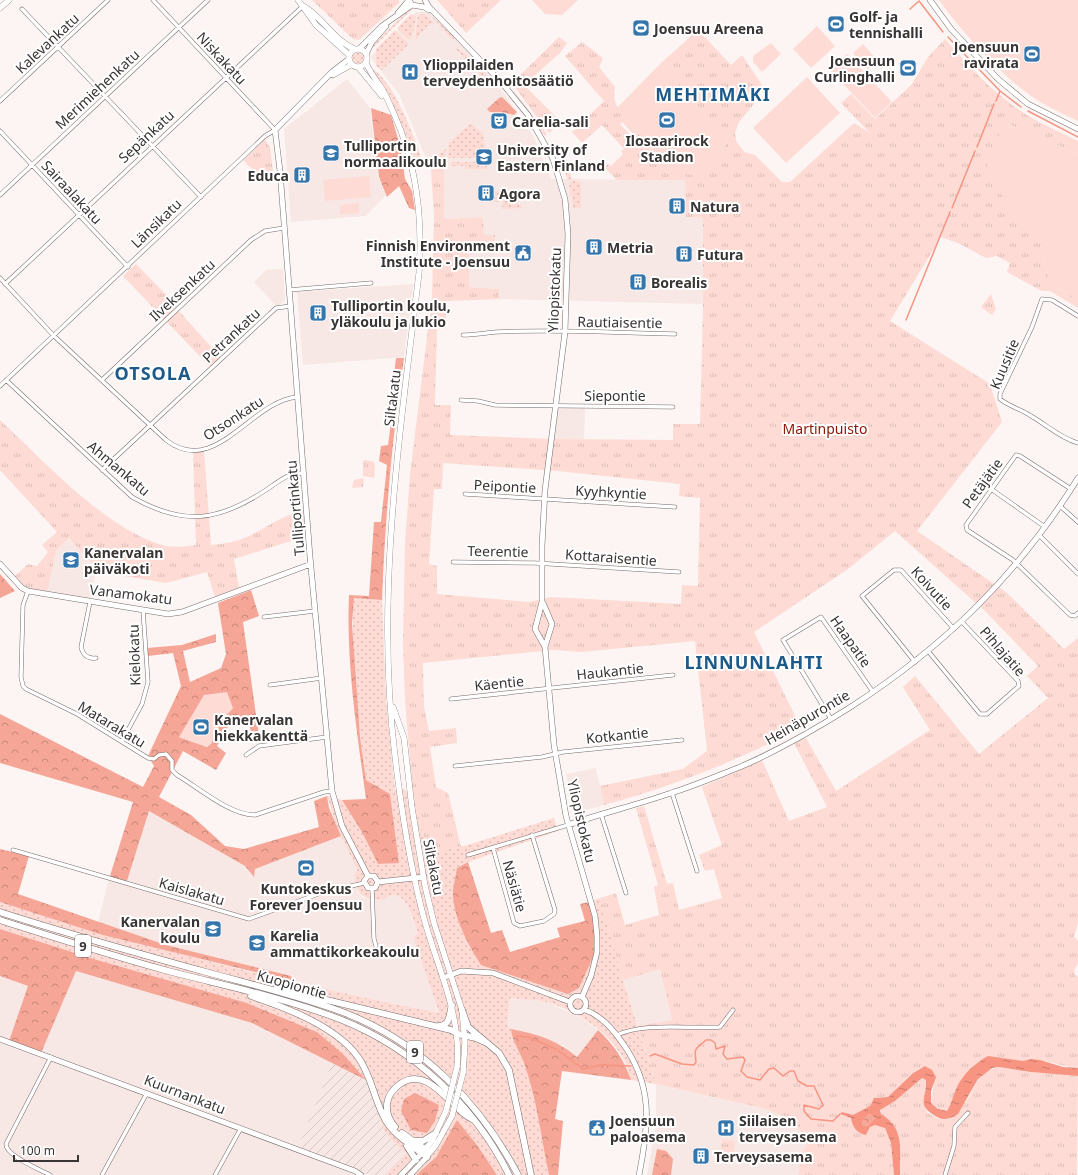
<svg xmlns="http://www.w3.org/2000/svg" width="1078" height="1175" font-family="'Noto Sans',sans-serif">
  <defs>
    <pattern id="industrial-furrows" width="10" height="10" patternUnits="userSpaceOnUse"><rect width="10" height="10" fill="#f8e8e5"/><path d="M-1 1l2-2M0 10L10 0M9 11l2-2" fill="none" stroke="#d5c8c5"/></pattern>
    <pattern id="grass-dots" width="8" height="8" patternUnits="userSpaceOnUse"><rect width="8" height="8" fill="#fedbd4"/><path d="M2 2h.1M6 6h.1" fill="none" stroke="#dabdb7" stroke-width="1.8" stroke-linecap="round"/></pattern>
    <pattern id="forest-crowns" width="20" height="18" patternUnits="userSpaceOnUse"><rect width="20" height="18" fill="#f6a696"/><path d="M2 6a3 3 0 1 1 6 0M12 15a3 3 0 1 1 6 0" fill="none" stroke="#c8887b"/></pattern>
    <pattern id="park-tufts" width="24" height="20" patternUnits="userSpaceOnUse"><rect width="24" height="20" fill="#fedbd4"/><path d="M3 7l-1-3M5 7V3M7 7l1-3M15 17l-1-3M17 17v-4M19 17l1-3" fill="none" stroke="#dabdb7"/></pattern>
    <pattern id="water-ripples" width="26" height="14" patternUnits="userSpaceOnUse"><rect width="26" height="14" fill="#f79582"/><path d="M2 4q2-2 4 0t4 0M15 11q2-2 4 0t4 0" fill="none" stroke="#c97a6b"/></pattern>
  </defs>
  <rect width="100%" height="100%" fill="#fcf5f3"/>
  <!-- built -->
  <path fill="#f8e8e5" d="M416,12H428L478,62L508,98L516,113L533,135L551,179L685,180L686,217L703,218V304L499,299V289L469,287V248L495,244L484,235L483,217L444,219V164L431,170L399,94L370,57Z
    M347,79L370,108L378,177L386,195L366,216L291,222L284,129Z
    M283,269L285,300L277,307L254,282L266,270Z
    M413,284L404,357L303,365L297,292Z
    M557,406H585L584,439H552Z
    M69,538L96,570L91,600L47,594L56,551Z
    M596,768L604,805L575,813L566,774Z
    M149,811L245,866L253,877L254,869L341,836L357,870L354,876L358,893L363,898L397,895L406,900L418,935L413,937L439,1014L347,995L292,981L291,976L166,945L98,922L109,879L126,884Z
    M660,968L672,1020L638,1026L623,980Z
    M76,971L252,1023L332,1063L299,1147L369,1175H0V976L28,986Z
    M510,998L532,999L547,1002L583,1019L598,1030L577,1057L564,1046L533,1034L511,1029L507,1025Z
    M656,1084L762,1108L792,1119L808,1142L802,1152L798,1175H647L656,1124Z"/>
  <!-- industrial -->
  <path fill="url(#industrial-furrows)" d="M332,1063L366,1080L385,1133L406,1154L385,1175H369L298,1147Z"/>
  <!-- grass -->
  <path fill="url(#grass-dots)" d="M414,7L374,47L372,46L406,12L411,8Z
    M426,11L454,36V41Z
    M411,14L416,16L412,38L409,40L397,28Z
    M425,14L434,23L432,25L431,23L417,37L418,38L415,41L418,15Z
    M395,30L409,44L382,70L376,66V49Z
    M456,47L473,60L495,85L493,88L486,87L485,85L487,82L455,48Z
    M352.5 58a5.5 5.5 0 1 1 11 0a5.5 5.5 0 1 1-11 0Z
    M374,70C394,83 413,134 421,156L414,159C405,126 391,99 372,71Z
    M514,91L547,134L545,136L513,92Z
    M471,123L483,134L487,158H448L449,143Z
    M554,142L563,152L560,154L570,165L571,179L584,180H568Z
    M446,148L445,158L441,160L438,155Z
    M451,162H487V169H465V166H451Z
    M573,181L581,182V208H573L569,183Z
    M490,191H501L500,202L486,201V195H490Z
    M503,191L523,208L502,209Z
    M354,598L382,600L386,700L395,790L401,787L413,796L428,853L461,847L554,818L558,831L468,862L457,868L469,945L579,988L596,951L589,902L600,898L623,980L656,1084L631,1080C629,1073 627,1066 624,1060C610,1032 575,1010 546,1002C534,999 522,999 510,998L507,1025L511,1029C511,1039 521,1054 524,1063C537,1099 541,1138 549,1175H497L477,1145L457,1120L436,1157L416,1175H385L406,1154L385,1133L366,1080L317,1032L247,1003L94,959L0,929V902C144,947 291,984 439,1013L413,937L418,934C412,918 406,882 382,900C360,897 359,898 354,876L357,870L336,825L327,796L342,800L362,832L378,864L399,862L390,794L366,780C358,722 349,656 354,598Z"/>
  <!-- forest -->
  <path fill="url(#forest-crowns)" fill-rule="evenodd" d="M502,97L517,112L514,115L506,113L490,112L487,109L499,98Z
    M371,108L391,115L401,149L405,179L412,191L415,210L409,208L399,186L387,197L379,177Z
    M396,358H404C392,438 385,519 382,600L354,598L352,624L360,737L366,780L390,794L399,863L378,864L362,832L342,800L366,799C357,732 346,663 349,595L369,596L374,522H381L387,465L379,461L381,446L388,445L394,401L393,384Z
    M0,574L15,591L0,598Z
    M251,590L259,616L243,622L259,736L252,735L247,717L233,718L217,746L226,753L216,770L183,751L159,797L191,815L225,846L244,849L319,827L314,801L327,796L329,808L341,836L255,869L254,877L245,866L149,811L126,884L109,879L133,802L0,763V714L143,787L154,766L148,756L181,686L173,653L148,656L147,648L182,645L216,634V642L183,651L190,682L221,668L226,654L218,603ZM233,708L223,718L207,747L179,737Z
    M0,849L29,856L18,894L166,945L291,976L292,981L103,935L0,902Z
    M468,862L491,933L502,930L510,952L560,937L557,928L585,921L580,904L589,902L595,929L596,951L579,988L568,994L481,965C468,944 452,916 453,890C454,883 456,875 457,868Z
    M0,929L94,959L247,1003L317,1032L343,1054L366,1080L252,1023L76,971L41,1053L9,1041L28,986L0,976Z
    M511,1029C537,1034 557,1040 577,1057L598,1030C614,1045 624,1059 631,1080L562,1071L555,1119L563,1121L558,1175H549C541,1138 537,1099 524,1063C521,1054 511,1039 511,1029Z
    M415,1093L439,1105L435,1121L427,1133L411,1130L401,1111L404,1099Z
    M869,1114L875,1118L867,1126L863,1125L861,1123Z
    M457,1120L477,1145L497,1175H416L436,1157Z
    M657,1149L666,1151L673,1159L671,1175H652Z"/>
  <!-- park -->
  <path fill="url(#park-tufts)" fill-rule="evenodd" d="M312,0H399V3L359,40L353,39Z
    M437,0H501L466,33Z
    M698,30L731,65L742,55L762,85L758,99L739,122L735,133L736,141L744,152L755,155L782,182H790L854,123L870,133L841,103L851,94L875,119L912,84L928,57L945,39C964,60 983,83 1006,100C1027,118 1053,129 1078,141V154L1004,122L1016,218L1040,240L1050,282L1078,300V308L1050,291H1042L1007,272L1010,263L997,256L986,258L960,244L941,237L890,321L990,384L1002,422L917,531L1006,592L1064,649L1078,638V923L1074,937L1078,941V963L1074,970L1075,975L1078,977V1068C1064,1067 1053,1062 1039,1060C1033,1059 1028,1061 1021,1061C1001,1059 983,1051 969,1071C959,1083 955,1098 947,1111L938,1109L931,1103L934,1083L928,1067C913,1065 899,1089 888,1097H878L872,1101L870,1106L852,1116L840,1114L851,1118C852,1126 857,1134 866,1135L870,1127L875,1125L885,1128L891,1143L894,1175H798L802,1152L808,1142L792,1119L762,1108L656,1084L638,1026L672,1020L660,969L623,980L600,898L616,893L625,925L659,915L654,887L658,885L636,808L644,806L667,884L673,883L679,910L722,898L714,869L705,871L699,855L722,845L702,787L762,760L789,821L827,807L794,743L806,738L836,791L930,730L903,687L915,676L979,754L1048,698L1027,676L1038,666L986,612L895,531L848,569L754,632L801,728C736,761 674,786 604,805L600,786L683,769L707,751L695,641L582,652L553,650L423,663L424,707L429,731L456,728L457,743L430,747L436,787L448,793L461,847L428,853L413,796L405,700L403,644L405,543L410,474L432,297L434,216L431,170L444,164V219L483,217L484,235H495V244L469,248V287L499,289V299L446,301V328L437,329L435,405H451L450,435L552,439L673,440V424H700L703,304V218L686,217L685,180H617L604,167L608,164L611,166L623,154L621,151L624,149L602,125L582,143L572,132L604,101L565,56L582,42L603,58L599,67L615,87C612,100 617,108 626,118L620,124L633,138L639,133L674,171L714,163L728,140L660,64ZM443,463L558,471L680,484L679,496L700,498L698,586L682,585L681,604L551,597L529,602L437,594V566L429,564L434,489H442Z
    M559,37L567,43L560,53L524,85L561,122L549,133L514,86L513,82Z
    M265,140L270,147L273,171L255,172L243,160Z
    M136,264L178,307L165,320L123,276Z
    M991,294L996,309L992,315L981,307Z
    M178,310L221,358L211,368L166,321Z
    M0,420C43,460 108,532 166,546C175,548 187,546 196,545L193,452L204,451L211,545C224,544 235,542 247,537C267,528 283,514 304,511V537L234,559L239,588L215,597L207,572L166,583L99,572L69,538L56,551L47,594L31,591L14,577L28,564L37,566L48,552L42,545L57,532L0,470Z
    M366,460L374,462L375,466L374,478L363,476V461Z
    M364,478L363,487L352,488L354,480Z
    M999,1067L1031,1072L1078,1076L1077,1175H900C899,1153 904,1127 881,1114V1109L895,1101L922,1078L926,1080L925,1108L928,1113L939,1119C947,1114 957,1110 964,1104C978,1089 972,1073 999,1067Z
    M722,1139L735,1141L733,1158L720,1156Z"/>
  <!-- garden -->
  <path fill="#fedbd4" d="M532,0H578L562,15L545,14Z
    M939,0H1078V121C1064,114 1050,108 1037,100C1005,80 961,31 939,0Z
    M817,26L835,46L811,68L793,49Z
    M771,43L781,54L762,72L753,62V56Z
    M863,44L878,61L868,70L853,53Z
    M847,54L892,102L875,118L830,70Z
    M660,64L728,140L714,163L701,177L674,171L639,133L635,136L622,122L625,117L617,108Z
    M807,77L840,113L786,163L753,128Z
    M1004,122L1078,154V300L1050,282L1040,240L1016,218L994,183L987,166Z
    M369,176L371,197L325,201L323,180Z
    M359,203V213L340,215V205Z
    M227,692L233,708L223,718L211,744L207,747L179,737L204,695Z"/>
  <!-- water -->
  <path fill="url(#water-ripples)" fill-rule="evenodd" d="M988,1056L1023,1061L1031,1059L1040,1060L1063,1067L1078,1068V1076L1031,1072L999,1067L992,1068L978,1079L958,1114C952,1118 944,1121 937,1117C915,1105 927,1100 926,1080L922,1078L895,1101L880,1110L881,1114C906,1129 899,1150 900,1175H894L891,1143L885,1128L875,1125L870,1127L866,1135C857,1134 852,1126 851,1118L840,1114L842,1112L853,1115L870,1106L874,1098L888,1097L913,1073L925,1066L932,1070L936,1077L931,1091V1103L938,1109L947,1111C952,1103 953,1095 957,1087C963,1074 975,1063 988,1056ZM869,1114L875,1118L867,1126L863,1125L861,1123Z"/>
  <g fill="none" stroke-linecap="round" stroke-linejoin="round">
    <!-- stream -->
    <path stroke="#f79582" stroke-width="1.5" d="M910,9L919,1L943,32
      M948,37L1000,91
      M996,101L1000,91L1021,107
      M1028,111L1078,137
      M977,147L994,104
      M952,208L975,151
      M906,320L950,212
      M516,1036L528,1037L556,1049L583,1069L600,1065L631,1066
      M650,1056L655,1054L682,1064L694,1065L696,1062C694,1047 695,1050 706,1040H711L715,1043L716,1049L725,1046L723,1054L727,1059L743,1057L745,1060L741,1071L747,1077L760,1080L769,1069L774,1068L783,1076L790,1071H794L798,1081L807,1086H814L823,1105L819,1109L804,1105V1111L811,1119L833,1121L840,1114"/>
    <!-- street casing -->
    <g stroke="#746d6c" stroke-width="4.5">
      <path id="street" d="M22,9L201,197
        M0,101L108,0
        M0,131L128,267
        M0,195L208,0
        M0,278L54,336L166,440C215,478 251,401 297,397
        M5,284L303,6
        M289,290L371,283
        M1078,316L1052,300L1042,299L1032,327L1000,394V399C1010,407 1021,409 1031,416C1047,425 1060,438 1078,443
        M463,335C474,335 485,333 496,332C555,329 615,333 675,334
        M6,380L132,497C183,526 218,522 266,490C278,482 289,472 304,473
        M102,380L251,240L265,231L284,228
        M0,386L265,136L275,130L153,0
        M461,400L478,401L495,405L673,407
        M102,470L276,308L291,306
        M991,489L1045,527
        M1071,489L1020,456L1016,455L966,525L967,530L1013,560L1070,615L1075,616L1078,613
        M465,494L675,507
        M1060,506L1078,522
        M1039,535L1078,574
        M453,562L535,563L679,572
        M28,591L23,605L21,677L23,686L26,689L77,714L148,758L154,759L159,755L166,754L172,761V770L177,775C199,788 230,815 255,815L324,792L332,791
        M90,602L81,647C83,655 88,659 96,658
        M264,617L315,611
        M928,651L980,714H987L1019,686L1018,681L962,622
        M915,662L862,596L894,570H901L954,629
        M270,685L322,678
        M451,699L673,675
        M831,719L783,640L821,617L873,692
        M122,741L142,704L148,682L143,610
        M246,755L259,746L327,737
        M455,766L542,757L563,752L682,740
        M672,793L697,871
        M601,814L626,893
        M493,848L514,923L520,926L544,921L554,914L555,910L532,835
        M13,850L249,919L321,893L364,883
        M468,855L568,825
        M372,889L374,939L376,946
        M617,1035C645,1022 689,1029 720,1027L733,1010
        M50,1175C39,1169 6,1156 6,1144L51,1057
        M102,1175L147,1093
        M215,1175L241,1128
        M945,1175L954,1146L955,1127L968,1113"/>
    </g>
    <!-- secondary casing -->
    <g stroke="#746d6c" stroke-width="6">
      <path id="secondary" d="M409,0L412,5L424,7L429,10
        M425,0L429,7L502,83L528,115L553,159L565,199L568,234L565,332L545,490L542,546V602L535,629L545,647
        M930,0L951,29L998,79L1028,104L1078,129
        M398,13L409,0
        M359,49L382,26L412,5
        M366,54L372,42L386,26
        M349,59L332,72L275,130L280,171L310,557L332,791L342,826L368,876
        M333,75L351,65
        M0,564L22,588L28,591L168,614L182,612L311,564
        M543,603L552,624L545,647L554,745L566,816L595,916L597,936V952L591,976L582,997
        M568,825C602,813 637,805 671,793C694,786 717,776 740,767C777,751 814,730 849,708C944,647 1018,575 1078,478
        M368,876L364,881L368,888H375L378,882
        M368,876H374L378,882
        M378,882L424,877
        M443,978L461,971L493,973L570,1002
        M570 1004a8 8 0 1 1 16 0a8 8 0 1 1-16 0Z
        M585,1010C600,1015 612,1028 621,1041C654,1085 649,1125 639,1175
        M0,1039L355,1171L361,1175
        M401,1175L422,1153
        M410,1175L427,1157"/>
    </g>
    <!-- primary casing -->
    <g stroke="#746d6c" stroke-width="6">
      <path id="primary" d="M298,0L316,25L349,55
        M303,6C323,17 334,41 355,49
        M0,8L9,0
        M349 58a9 9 0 1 1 18 0a9 9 0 1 1-18 0Z
        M366,63C370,72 375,79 381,87C386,95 390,105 394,114C417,165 423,217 419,273C400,433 375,595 395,756C401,808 409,860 422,911C435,964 462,1012 457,1067
        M359,68L382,96
        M393,707L404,738L412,808L425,886L434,923L462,1010L465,1042L463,1073
        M423,1152L432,1141L446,1111
        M427,1156L436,1145L452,1116"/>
    </g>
    <!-- highway casing -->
    <g stroke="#746d6c" stroke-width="7">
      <path id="highway" d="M0,912C68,934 137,953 206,972C253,985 300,996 345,1013C422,1043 480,1103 518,1175
        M0,920C56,938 111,955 168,971C226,986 286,998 342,1020C414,1049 475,1106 509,1175
        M277,988L451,1030L458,1034L476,1038L487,1043
        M251,996C285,1007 336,1026 358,1057C372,1076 374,1101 386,1121C395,1136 413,1146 427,1157
        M462,1010L468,1027L499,1053L509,1070L531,1175
        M439,1026C451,1025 449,1014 452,1005
        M395,1127C390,1121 386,1113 387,1104C388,1096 393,1089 400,1084C430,1064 451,1110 472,1119
        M402,1133L429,1152
        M415,1141H423L436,1133
        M407,1146L416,1160"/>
    </g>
    <!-- street -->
    <use href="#street" stroke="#fff" stroke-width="3.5"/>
    <!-- secondary -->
    <use href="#secondary" stroke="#fff" stroke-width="5"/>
    <!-- primary -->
    <use href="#primary" stroke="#fff" stroke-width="5.5"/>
    <!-- highway -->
    <use href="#highway" stroke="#fff" stroke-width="6"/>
    <!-- primary-bridge casing -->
    <g stroke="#746d6c" stroke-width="6" stroke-linecap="butt">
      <path id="primary-bridge" d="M446,1111L457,1067
        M452,1116L463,1073"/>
    </g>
    <!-- primary-bridge -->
    <use href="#primary-bridge" stroke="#fff" stroke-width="5.5"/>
  </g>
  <!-- icons -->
  <defs>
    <g id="stadium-square" transform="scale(0.9)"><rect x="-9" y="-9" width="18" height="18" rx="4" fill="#3476ac" stroke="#fff"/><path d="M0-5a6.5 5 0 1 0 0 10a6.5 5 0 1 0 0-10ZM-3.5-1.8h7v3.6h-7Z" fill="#fff"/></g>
    <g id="hospital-square" transform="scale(0.9)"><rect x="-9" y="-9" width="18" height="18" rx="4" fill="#3476ac" stroke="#fff"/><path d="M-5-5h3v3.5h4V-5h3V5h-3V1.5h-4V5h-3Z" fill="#fff"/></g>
    <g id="theatre-square" transform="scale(0.9)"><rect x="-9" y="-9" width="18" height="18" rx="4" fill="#3476ac" stroke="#fff"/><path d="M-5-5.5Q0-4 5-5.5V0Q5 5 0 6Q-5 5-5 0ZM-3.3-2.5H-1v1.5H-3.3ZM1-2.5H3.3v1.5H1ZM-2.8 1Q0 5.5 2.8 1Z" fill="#fff"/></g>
    <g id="school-square" transform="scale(0.9)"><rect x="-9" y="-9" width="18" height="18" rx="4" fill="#3476ac" stroke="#fff"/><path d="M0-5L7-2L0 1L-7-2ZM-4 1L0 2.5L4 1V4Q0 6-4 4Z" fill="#fff"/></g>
    <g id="university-square" transform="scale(0.9)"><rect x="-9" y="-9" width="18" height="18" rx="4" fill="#3476ac" stroke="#fff"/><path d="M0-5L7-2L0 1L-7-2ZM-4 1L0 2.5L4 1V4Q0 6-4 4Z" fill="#fff"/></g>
    <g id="building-square" transform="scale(0.9)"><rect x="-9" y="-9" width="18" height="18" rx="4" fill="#3476ac" stroke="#fff"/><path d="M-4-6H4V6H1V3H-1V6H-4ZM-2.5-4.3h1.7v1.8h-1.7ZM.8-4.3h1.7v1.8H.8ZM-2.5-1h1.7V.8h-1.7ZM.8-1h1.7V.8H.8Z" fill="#fff"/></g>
    <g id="civic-square" transform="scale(0.9)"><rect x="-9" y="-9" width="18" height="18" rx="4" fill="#3476ac" stroke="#fff"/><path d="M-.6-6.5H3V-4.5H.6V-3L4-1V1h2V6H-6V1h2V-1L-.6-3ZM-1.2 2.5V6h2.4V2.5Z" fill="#fff"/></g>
  </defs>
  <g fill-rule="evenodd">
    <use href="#stadium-square" x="836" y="24"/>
    <use href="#stadium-square" x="641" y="28"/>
    <use href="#stadium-square" x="1032" y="54"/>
    <use href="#stadium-square" x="908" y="68"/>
    <use href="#hospital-square" x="410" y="72"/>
    <use href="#stadium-square" x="667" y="120"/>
    <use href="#theatre-square" x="499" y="121"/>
    <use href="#school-square" x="331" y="153"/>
    <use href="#university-square" x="484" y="157"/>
    <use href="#building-square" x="302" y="175"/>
    <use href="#building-square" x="486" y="193"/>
    <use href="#building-square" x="677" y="206"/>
    <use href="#building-square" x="594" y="247"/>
    <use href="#civic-square" x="523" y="253"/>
    <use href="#building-square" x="684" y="254"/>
    <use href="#building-square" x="638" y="282"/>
    <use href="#building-square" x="318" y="313"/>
    <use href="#school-square" x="71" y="560"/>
    <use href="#stadium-square" x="201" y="727"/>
    <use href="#stadium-square" x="306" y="868"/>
    <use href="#school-square" x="213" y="929"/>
    <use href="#university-square" x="257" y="943"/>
    <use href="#civic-square" x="597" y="1128"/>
    <use href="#hospital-square" x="726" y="1128"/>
    <use href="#building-square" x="701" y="1156"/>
  </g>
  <g text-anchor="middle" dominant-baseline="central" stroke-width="4" stroke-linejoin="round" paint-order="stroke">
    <!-- shield labels -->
    <g fill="#fff" stroke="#747271" stroke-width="1">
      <rect x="75" y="935" width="16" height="22" rx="3"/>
      <rect x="407" y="1041" width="16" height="22" rx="3"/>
    </g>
    <g font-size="13" font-weight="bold" fill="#383534">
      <text x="83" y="946">9</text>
      <text x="415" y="1052">9</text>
    </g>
    <!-- poi labels -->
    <g font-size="14" font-weight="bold" fill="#383534" stroke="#fff" text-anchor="start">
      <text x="849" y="16">Golf- ja<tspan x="849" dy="16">tennishalli</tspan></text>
      <text x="654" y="28">Joensuu Areena</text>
      <text x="1019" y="46" text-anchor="end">Joensuun<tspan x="1019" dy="16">ravirata</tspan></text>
      <text x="895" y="60" text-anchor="end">Joensuun<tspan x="895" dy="16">Curlinghalli</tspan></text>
      <text x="423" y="64">Ylioppilaiden<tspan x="423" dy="16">terveydenhoitosäätiö</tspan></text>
      <text x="512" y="121">Carelia-sali</text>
      <text x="667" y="140" text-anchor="middle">Ilosaarirock<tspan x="667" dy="16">Stadion</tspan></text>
      <text x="344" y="145">Tulliportin<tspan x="344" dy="16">normaalikoulu</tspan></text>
      <text x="497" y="149">University of<tspan x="497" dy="16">Eastern Finland</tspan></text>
      <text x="289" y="175" text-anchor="end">Educa</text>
      <text x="499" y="193">Agora</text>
      <text x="690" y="206">Natura</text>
      <text x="510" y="245" text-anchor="end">Finnish Environment<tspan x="510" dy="16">Institute - Joensuu</tspan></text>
      <text x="607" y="247">Metria</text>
      <text x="697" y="254">Futura</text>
      <text x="651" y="282">Borealis</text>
      <text x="331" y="305">Tulliportin koulu,<tspan x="331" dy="16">yläkoulu ja lukio</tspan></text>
      <text x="84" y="552">Kanervalan<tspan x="84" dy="16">päiväkoti</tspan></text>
      <text x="214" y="719">Kanervalan<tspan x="214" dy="16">hiekkakenttä</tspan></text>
      <text x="306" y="888" text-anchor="middle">Kuntokeskus<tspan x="306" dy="16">Forever Joensuu</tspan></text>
      <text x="200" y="921" text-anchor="end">Kanervalan<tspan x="200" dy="16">koulu</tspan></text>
      <text x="270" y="935">Karelia<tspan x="270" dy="16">ammattikorkeakoulu</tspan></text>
      <text x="610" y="1120">Joensuun<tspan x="610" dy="16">paloasema</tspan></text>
      <text x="739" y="1120">Siilaisen<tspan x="739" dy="16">terveysasema</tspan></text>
      <text x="714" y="1156">Terveysasema</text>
    </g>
    <!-- street labels -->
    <g font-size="14" fill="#383534" stroke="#fff">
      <text transform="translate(47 43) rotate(-43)">Kalevankatu</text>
      <text transform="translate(222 58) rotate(47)">Niskakatu</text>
      <text transform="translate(97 89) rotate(-43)">Merimiehenkatu</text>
      <text transform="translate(146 136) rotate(-43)">Sepänkatu</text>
      <text transform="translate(72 192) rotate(47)">Sairaalakatu</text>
      <text transform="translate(156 223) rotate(-44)">Länsikatu</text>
      <text transform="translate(182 290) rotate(-43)">Ilveksenkatu</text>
      <text transform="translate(554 290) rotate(-88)">Yliopistokatu</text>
      <text transform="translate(620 322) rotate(1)">Rautiaisentie</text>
      <text transform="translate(231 335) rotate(-43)">Petrankatu</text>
      <text transform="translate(1004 364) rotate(-67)">Kuusitie</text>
      <text x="615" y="395">Siepontie</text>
      <text transform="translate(392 398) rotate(-83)">Siltakatu</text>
      <text transform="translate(233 418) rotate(-33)">Otsonkatu</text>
      <text transform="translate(119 468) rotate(40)">Ahmankatu</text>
      <text transform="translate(982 483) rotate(-54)">Petäjätie</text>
      <text transform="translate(505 486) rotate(3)">Peipontie</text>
      <text transform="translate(611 492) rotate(3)">Kyyhkyntie</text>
      <text transform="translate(295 508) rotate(-95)">Tulliportinkatu</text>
      <text transform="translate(498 551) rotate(1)">Teerentie</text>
      <text transform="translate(611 557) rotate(4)">Kottaraisentie</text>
      <text transform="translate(932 588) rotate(48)">Koivutie</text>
      <text transform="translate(131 594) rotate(7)">Vanamokatu</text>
      <text transform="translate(851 641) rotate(55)">Haapatie</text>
      <text transform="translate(1003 651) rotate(49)">Pihlajatie</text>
      <text transform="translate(134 655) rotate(-92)">Kielokatu</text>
      <text transform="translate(610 671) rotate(-6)">Haukantie</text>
      <text transform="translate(499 683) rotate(-6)">Käentie</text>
      <text transform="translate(807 717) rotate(-30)">Heinäpurontie</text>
      <text transform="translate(112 724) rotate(31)">Matarakatu</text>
      <text transform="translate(617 735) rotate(-6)">Kotkantie</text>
      <text transform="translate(582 821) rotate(77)">Yliopistokatu</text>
      <text transform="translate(434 867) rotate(79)">Siltakatu</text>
      <text transform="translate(515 886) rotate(74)">Näsiätie</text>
      <text transform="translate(192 891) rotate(16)">Kaislakatu</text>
      <text transform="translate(292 984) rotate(16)">Kuopiontie</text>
      <text transform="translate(185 1094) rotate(21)">Kuurnankatu</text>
    </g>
    <!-- park labels -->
    <g font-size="14" fill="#8a1603" stroke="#fff">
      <text x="825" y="428">Martinpuisto</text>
    </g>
    <!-- district labels -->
    <g font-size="18" font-weight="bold" letter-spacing="1" fill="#1d5a8a" stroke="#fff">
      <text x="713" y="94">MEHTIMÄKI</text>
      <text x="153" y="373">OTSOLA</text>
      <text x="754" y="662">LINNUNLAHTI</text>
    </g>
  </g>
  <!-- scale -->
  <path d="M14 1155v6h64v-6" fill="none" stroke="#383534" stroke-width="2"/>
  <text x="20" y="1155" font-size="12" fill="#383534" stroke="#ffffff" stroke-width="3" paint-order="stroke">100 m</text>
</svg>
